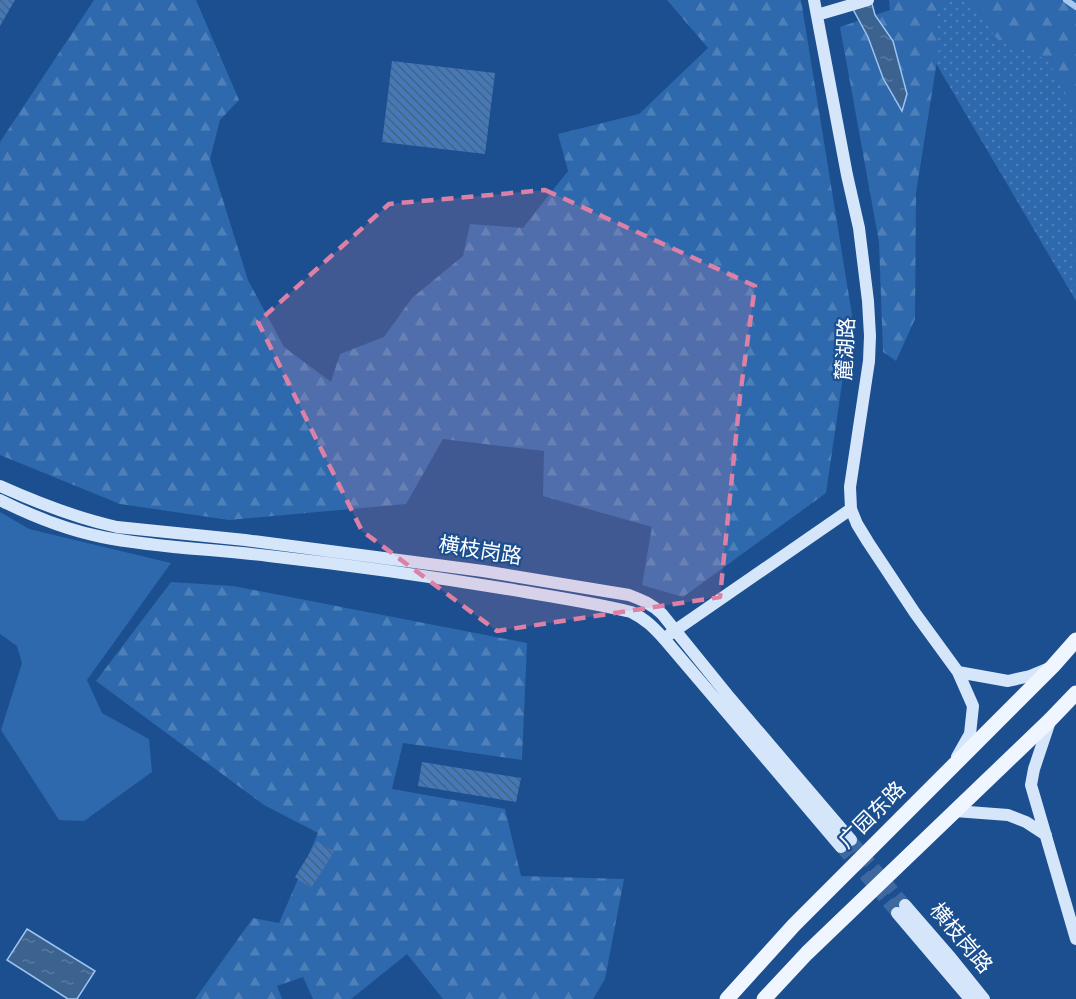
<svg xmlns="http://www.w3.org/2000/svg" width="1076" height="999" font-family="Overpass,'Noto Sans SC',sans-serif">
  <defs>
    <pattern id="grass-dots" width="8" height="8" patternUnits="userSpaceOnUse" patternTransform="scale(1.5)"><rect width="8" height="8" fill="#2e69ad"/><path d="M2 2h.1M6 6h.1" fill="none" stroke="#4d80b9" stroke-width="1.8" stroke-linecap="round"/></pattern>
    <pattern id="forest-firs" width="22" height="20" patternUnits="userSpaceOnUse" patternTransform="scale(1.5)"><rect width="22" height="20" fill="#2e69ad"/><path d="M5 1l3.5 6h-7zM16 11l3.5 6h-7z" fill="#4d80b9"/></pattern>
    <pattern id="water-ripples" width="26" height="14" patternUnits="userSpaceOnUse" patternTransform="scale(1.5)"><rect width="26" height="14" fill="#3c6290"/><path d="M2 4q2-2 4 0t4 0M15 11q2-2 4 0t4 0" fill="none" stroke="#597aa1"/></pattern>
    <pattern id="building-back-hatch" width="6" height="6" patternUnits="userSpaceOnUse" patternTransform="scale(1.5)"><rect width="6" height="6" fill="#4478b7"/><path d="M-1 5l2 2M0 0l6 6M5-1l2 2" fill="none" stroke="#486282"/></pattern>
  </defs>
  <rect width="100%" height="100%" fill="#1b4f8f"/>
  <!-- grass -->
  <path fill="url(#grass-dots)" d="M931,0H1076V301L918,33Z"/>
  <!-- forest -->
  <path fill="url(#forest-firs)" d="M94,0H196L239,100L220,120L210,159L248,280L284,347L331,382L340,354L384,337L412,298L463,256L470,224L523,228L568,171L558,134L639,114L708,48L667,0H801L852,315L826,493L683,597L642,585L652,527L543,496L544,451L443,439L406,504L229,520L120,504L0,455V142Z
    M889,0H943L936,16L939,48L916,193L915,319L896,361L883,352L879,242L840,27L890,10Z
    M971,0H1076V113L1048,60L996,38Z
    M171,582L233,586L527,643L522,760L403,743L392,789L505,809L521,876L624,879L605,979L593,999H443L407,954L351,999H313L303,977L277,986L282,999H195L253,918L279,923L318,833L264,805L96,681Z"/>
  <!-- garden -->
  <path fill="#2e69ad" d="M0,512L29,529L171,563L87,680L102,713L149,739L152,772L84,821L59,820L1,730L22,663L17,646L0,634Z"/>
  <!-- water -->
  <path fill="url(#water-ripples)" stroke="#9cc4f0" stroke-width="1.5" d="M848,0H871L875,15L893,41L907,94L902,111L883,78L868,37Z
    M27,929L95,971L77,999H68L7,960Z"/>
  <!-- building -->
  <path fill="url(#building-back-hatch)" d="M0,0H15L0,26Z
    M392,61L495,73L485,154L382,142Z
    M422,762L521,778L516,802L418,786Z
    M317,841L334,852L311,888L295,877Z"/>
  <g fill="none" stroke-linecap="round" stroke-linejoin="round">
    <!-- secondary-tunnel -->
    <path stroke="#3d69a0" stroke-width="12" stroke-dasharray="12 6" stroke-linecap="butt" d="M851,840L905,905
      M841,847L897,913"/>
    <!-- street -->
    <path stroke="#a9c9ee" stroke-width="6" d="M1066,0L1076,7"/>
    <!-- secondary -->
    <path stroke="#d6e6fa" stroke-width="12" d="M814,0L847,175L859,228L868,301L870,336L869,361L850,487L851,509L857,524L868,542L915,613L958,672L973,706L970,734L957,757
      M817,15L868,0
      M0,486C38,503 76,518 117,527L245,540L483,571L629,595C642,600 652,604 662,614L730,698L851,840
      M0,500C32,516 67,530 102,537C157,548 213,549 269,556C348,565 428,576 507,589C548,596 590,602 631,612C646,619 655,629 666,641L841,847
      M670,634L851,509
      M958,672L1008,681L1030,676L1047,669
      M1050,721L1034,769L1031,785L1076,939
      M955,811L1008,815L1026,822L1046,835
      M905,905L951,958L984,999
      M897,913L970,999"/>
    <!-- primary -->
    <path stroke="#f0f6ff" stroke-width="15" d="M727,999L794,925L1053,666L1076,640
      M764,999L807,953L1050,720L1076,693"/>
  </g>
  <!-- marked area -->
  <path fill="#dd80a5" fill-opacity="0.2" stroke="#dd80a5" stroke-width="4.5" stroke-dasharray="12 8" stroke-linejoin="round" d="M545,190L755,286L740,396L720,597L497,631L362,531L258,322L389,204Z"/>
  <g text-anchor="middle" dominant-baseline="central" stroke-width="4.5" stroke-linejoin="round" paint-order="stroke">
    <!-- street labels -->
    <g font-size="21" fill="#fff" stroke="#1b4f8f">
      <text transform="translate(847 349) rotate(-87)">麓湖路</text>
      <text transform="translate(480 552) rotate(9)">横枝岗路</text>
      <text transform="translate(873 816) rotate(-45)">广园东路</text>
      <text transform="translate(960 939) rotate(50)">横枝岗路</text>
    </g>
  </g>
</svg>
